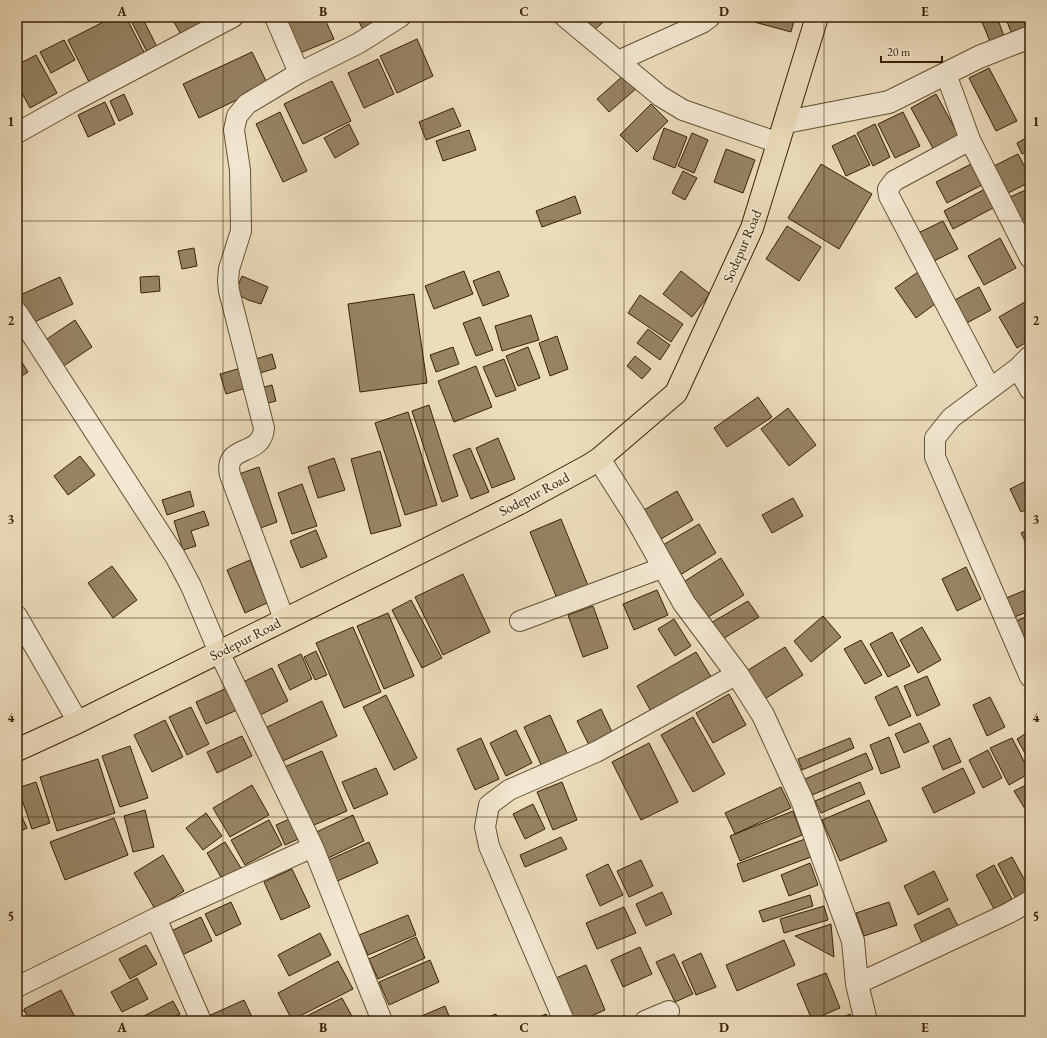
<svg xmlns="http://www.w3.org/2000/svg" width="1047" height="1038" font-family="'EB Garamond',serif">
  <rect width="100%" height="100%" fill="#ecdcbc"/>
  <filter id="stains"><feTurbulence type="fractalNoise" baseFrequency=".005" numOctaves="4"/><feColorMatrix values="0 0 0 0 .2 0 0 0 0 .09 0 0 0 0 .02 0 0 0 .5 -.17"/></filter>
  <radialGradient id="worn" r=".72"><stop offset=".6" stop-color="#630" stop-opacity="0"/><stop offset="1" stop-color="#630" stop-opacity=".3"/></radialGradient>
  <!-- building -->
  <path fill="#968364" stroke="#382204" d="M113,17H126L146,56L90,84L68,40Z
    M129,17H142L157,47L147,52Z
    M171,17H199L203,24L182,36Z
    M284,17H324L334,39L300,53Z
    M357,17H386L363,30Z
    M582,17H609L593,31Z
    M736,17H795L791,32Z
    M980,17H997L1005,39L991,44Z
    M1005,17H1030V27L1012,34Z
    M417,39L433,76L397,93L380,56Z
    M64,40L75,60L51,73L40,52Z
    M252,52L268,85L199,118L183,84Z
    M36,55L57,93L30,108L17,84V65Z
    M378,59L394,94L364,108L348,73Z
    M989,68L1017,121L996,131L969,78Z
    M625,74L637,88L609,112L597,99Z
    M332,81L351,121L303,144L284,104Z
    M124,94L133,114L119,121L110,101Z
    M936,94L960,138L935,152L911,108Z
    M105,102L115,124L88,137L78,115Z
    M651,104L668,121L637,152L620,135Z
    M453,108L461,126L426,140L419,122Z
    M280,112L307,171L283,182L256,124Z
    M903,112L920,146L895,158L878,124Z
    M349,124L359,144L335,158L324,138Z
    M875,124L890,157L873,166L857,133Z
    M664,128L687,137L675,168L653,159Z
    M469,130L476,150L443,161L436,141Z
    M692,133L708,140L694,173L678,166Z
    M855,135L870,165L846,176L832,146Z
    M1030,136V150L1022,154L1017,143Z
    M726,149L755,160L743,193L714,182Z
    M1018,154L1030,177V182L1004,195L990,168Z
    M821,164L872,194L839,249L788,218Z
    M971,164L982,185L947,203L936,182Z
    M683,171L697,178L685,200L672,193Z
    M1030,188V216L1019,221L1008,198Z
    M985,189L995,207L953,229L944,211Z
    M575,196L581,213L542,227L536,211Z
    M943,221L958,249L930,263L916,234Z
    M1030,221V244L1021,226Z
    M787,226L821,247L799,281L766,259Z
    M1000,238L1016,268L984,285L968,256Z
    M194,248L197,266L182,269L178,251Z
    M464,271L473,294L434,309L425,286Z
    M499,271L509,296L483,306L473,281Z
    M681,271L710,294L692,317L663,294Z
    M918,272L939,301L916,318L895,288Z
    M159,276L160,291L141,293L140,277Z
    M242,276L268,287L261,304L248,300L235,293Z
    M60,277L73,304L30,324L18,296Z
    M979,287L991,310L963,325L951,302Z
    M414,294L427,383L360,392L348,304Z
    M640,295L683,324L671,342L628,313Z
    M1030,299V340L1017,348L999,317Z
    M531,315L539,340L502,351L495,326Z
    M480,317L493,350L476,356L463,323Z
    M75,320L92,347L62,367L44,341Z
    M648,329L670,345L660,360L637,343Z
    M557,336L568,369L550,376L539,343Z
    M453,347L459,364L436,372L430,355Z
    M528,347L540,378L518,386L506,356Z
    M272,354L276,368L254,375L249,361Z
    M18,356L28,372L17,379V357Z
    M635,356L651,369L642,379L627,366Z
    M504,359L516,390L496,397L483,367Z
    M476,366L492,407L454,422L438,381Z
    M241,368L246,388L226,394L220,374Z
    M272,385L276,401L261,405L257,389Z
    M758,397L772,417L727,447L714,428Z
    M429,405L458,496L442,502L412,411Z
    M788,408L816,445L789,466L761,429Z
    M408,412L437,505L405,515L375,423Z
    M498,438L515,479L492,488L476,448Z
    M470,448L489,492L471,499L453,455Z
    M380,451L401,526L371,534L351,459Z
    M80,456L95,475L68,495L54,476Z
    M334,458L345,490L318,498L308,467Z
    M259,467L277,522L255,530L236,475Z
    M1030,479V508L1021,512L1010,489Z
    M302,484L317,526L292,534L278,493Z
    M190,491L194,506L167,515L162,500Z
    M677,491L693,520L661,539L644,510Z
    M793,498L803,516L772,533L762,515Z
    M204,511L209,525L191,531L196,546L183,550L174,521Z
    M561,519L589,588L558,601L530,532Z
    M699,524L716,553L680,575L663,545Z
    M1030,529V551L1021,533Z
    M316,530L327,557L301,568L290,541Z
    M721,558L744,595L705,619L682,583Z
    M250,560L267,603L245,613L227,570Z
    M112,566L137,600L113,618L88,583Z
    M966,567L981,599L957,611L942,579Z
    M463,574L490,632L443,655L415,597Z
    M1030,588V611L1012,618L1004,599Z
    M657,590L668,615L634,630L623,604Z
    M411,600L442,658L422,668L392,610Z
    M748,601L759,617L721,640L711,623Z
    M593,606L608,648L583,657L568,615Z
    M388,613L414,676L384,689L357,626Z
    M1030,615V641L1023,644L1014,622Z
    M823,616L841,637L811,662L794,641Z
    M674,619L691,646L675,656L658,629Z
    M353,627L381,692L344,708L316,643Z
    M922,627L941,660L918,673L900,640Z
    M892,632L910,666L888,677L870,644Z
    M861,640L882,675L865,684L844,649Z
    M785,647L803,675L763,700L745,672Z
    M316,651L327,675L315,680L304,657Z
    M696,652L713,680L653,715L637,686Z
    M301,654L312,679L290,690L278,665Z
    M272,668L288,701L260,715L243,682Z
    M927,676L940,705L917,716L904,686Z
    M897,686L911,716L889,726L875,697Z
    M227,688L237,710L206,724L196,702Z
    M729,694L746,725L713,743L696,713Z
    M386,695L417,758L394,770L363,707Z
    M990,697L1005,727L987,736L973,705Z
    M322,701L337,736L283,761L267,727Z
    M191,707L209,744L187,755L169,717Z
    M601,709L614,736L590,747L577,721Z
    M550,715L568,755L542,767L524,727Z
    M693,717L725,774L693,792L661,735Z
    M165,720L183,757L152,772L134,735Z
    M920,723L929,742L904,753L895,734Z
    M516,730L532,763L506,776L490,743Z
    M1030,731V755L1027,757L1017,739Z
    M242,736L252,756L217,773L207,752Z
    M889,737L900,767L881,774L870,745Z
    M481,738L499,779L475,790L457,749Z
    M850,738L854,748L802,770L798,759Z
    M950,738L961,762L943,770L933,746Z
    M1012,738L1030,773L1009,785L990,748Z
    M649,743L678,802L641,820L612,762Z
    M130,746L148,798L120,807L102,756Z
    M988,750L1002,778L983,788L969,760Z
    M322,751L347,811L307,828L282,768Z
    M866,753L873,769L812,795L805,779Z
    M98,759L115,813L57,831L40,777Z
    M376,768L388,794L354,809L342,782Z
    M963,768L975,793L934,813L922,788Z
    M36,782L50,823L32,829L18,788Z
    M562,782L577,820L553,830L537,792Z
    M860,782L865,794L821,813L815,801Z
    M1030,783V810L1027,812L1014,791Z
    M252,785L269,815L230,837L213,808Z
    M781,787L791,808L735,834L725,813Z
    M869,800L887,841L840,861L822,820Z
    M533,804L545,829L525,839L513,814Z
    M17,806L27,828L17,833Z
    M145,810L154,847L133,852L124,816Z
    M793,811L802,835L740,861L730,836Z
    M206,813L222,836L203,850L186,828Z
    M353,815L364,841L324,860L312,834Z
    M296,816L305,836L285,845L276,825Z
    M114,818L128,855L65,880L50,842Z
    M269,820L282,845L245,865L231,840Z
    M561,837L567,849L525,867L520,855Z
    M805,839L811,857L743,882L737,864Z
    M225,842L241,868L222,879L207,853Z
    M369,842L378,863L333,883L324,862Z
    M163,855L184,891L155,909L134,873Z
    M1012,857L1030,890L1016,899L998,864Z
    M641,860L653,886L629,897L617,871Z
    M810,863L818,885L789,896L781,875Z
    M608,864L623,895L600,906L586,875Z
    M994,865L1012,899L994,909L976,875Z
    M292,869L310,907L281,920L264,882Z
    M934,871L948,900L918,915L904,886Z
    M662,892L672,914L646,926L636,904Z
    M810,895L813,906L763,922L759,911Z
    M231,902L241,924L216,936L205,914Z
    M889,902L897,925L864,936L856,913Z
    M824,906L828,920L784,933L780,919Z
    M624,907L636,933L597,949L586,923Z
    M949,908L959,928L923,945L914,925Z
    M408,915L416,935L368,955L359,935Z
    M201,917L212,941L182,955L171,931Z
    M831,924L834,957L795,936Z
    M320,933L331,955L289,976L278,955Z
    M416,937L425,958L378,979L369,959Z
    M784,940L795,965L737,991L726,965Z
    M146,945L157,964L130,979L119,959Z
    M640,947L652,974L623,987L611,960Z
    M701,953L716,987L696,995L682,962Z
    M674,954L693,994L675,1002L656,962Z
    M430,960L439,982L389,1005L379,982Z
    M338,961L353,989L292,1020L278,993Z
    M586,965L605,1010L580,1021H575L556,978Z
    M826,973L840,1008L812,1020L797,984Z
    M137,978L148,999L122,1012L111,992Z
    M61,990L77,1021H30L24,1009Z
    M342,998L353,1018L346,1021H300L299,1020Z
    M244,1000L253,1019L248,1021H208L206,1017Z
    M173,1001L180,1014L166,1021H138V1019Z
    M445,1006L451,1021H410Z
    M496,1014L499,1021H478Z
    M546,1014L549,1021H529Z
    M850,1014L853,1021H835Z"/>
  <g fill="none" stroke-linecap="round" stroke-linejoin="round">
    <!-- minor casing -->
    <g stroke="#655032" stroke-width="22">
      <path id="minor" d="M275,17L299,73L359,43L400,17
        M565,17L660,96L683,110L779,143
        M618,61L702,23L710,17
        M946,74L970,140L1030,258
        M17,133L74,101L233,17
        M970,140L894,181L888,189L889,196L990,388
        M17,312L175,556L191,586L219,652L313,847L382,1021
        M1030,356L1018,368L951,418L935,438V457L1030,677
        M1018,368L1030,390
        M17,616L78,722
        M284,619L230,475C223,443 262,458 264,428L229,291L228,281L229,269L241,231L240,170L234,130L237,116L247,104L299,73
        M520,621L664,567
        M857,984L1009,913L1030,901
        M17,987L156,918
        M17,1019L18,1021
        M201,1021L156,918L313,847
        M564,1021L489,846L485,827L489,805L509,790L596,752L737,674
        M645,1021L669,1011"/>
    </g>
    <!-- tertiary casing -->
    <g stroke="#655032" stroke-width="24">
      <path id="tertiary" d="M786,122L889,102L979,57L1030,37
        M599,459L634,514L684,603L737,674L763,715L802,800L853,941L857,984L866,1021"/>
    </g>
    <!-- primary casing -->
    <g stroke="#382204" stroke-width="24">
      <path id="primary" d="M17,750L78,722L518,504L588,466L599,459L676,393L752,228L817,17"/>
    </g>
    <!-- minor -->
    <use href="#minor" stroke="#f3e8d3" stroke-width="20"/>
    <!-- tertiary -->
    <use href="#tertiary" stroke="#f3e8d3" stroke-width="22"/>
    <!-- primary -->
    <use href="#primary" stroke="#ecdcbc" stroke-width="22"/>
  </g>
  <!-- grid -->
  <path fill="none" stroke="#382204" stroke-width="1" stroke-opacity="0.55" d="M223,17V1021M423,17V1021M624,17V1021M824,17V1021M17,221H1030M17,420H1030M17,618H1030M17,817H1030"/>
  <g text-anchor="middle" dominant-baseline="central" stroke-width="4" stroke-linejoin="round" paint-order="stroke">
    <!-- street labels -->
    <g font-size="14" fill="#382204" stroke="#f3e8d3">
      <text transform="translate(742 246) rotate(-67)">Sodepur Road</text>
      <text transform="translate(534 494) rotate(-28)">Sodepur Road</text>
      <text transform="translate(245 639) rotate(-27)">Sodepur Road</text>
    </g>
  </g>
  <!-- margin -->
  <rect width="1047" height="1038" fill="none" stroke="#ecdcbc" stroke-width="44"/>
  <!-- scale -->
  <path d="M881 56v6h61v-6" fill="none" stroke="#382204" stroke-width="2"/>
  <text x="887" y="56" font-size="12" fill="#382204" stroke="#f3e8d3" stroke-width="3" paint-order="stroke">20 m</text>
  <rect x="22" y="22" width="1003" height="994" fill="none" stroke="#382204" stroke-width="1.5"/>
  <g font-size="13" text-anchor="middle" font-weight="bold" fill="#382204">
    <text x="122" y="16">A</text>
    <text x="323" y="16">B</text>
    <text x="524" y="16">C</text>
    <text x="724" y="16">D</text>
    <text x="925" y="16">E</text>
    <text x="11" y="126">1</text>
    <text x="1036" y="126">1</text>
    <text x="11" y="325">2</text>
    <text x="1036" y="325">2</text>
    <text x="11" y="524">3</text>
    <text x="1036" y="524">3</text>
    <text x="11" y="722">4</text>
    <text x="1036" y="722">4</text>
    <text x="11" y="921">5</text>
    <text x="1036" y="921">5</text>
    <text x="122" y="1032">A</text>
    <text x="323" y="1032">B</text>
    <text x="524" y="1032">C</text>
    <text x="724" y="1032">D</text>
    <text x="925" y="1032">E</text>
  </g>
  <rect width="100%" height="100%" filter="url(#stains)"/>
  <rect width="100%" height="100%" fill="url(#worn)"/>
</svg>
